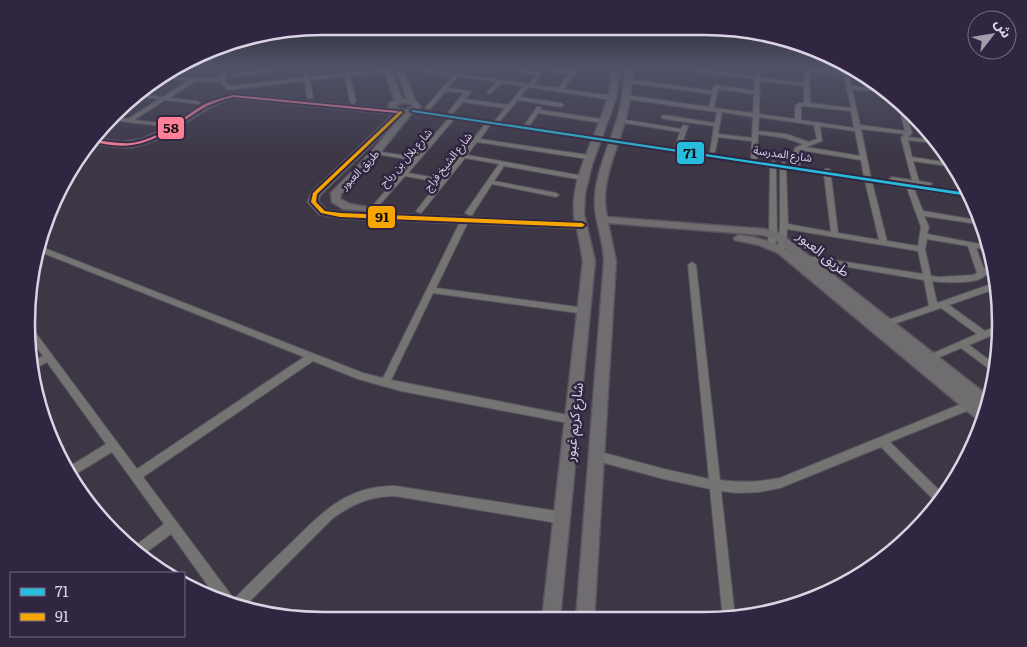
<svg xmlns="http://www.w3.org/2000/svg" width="1027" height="647" font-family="Literata,'Noto Sans Arabic',serif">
  <rect width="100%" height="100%" fill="#3c3645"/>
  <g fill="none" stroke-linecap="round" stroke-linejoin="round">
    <!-- street casing -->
    <g stroke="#595460" stroke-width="2">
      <path id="street" d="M211,67H227L225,82L228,85L227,86H223L220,82L196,81L169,98L197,101L200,103L199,104L165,100L134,120L160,123L163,125L162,126L111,120L114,117L128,119L159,99L137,96L140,94L163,97L189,80L156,78L158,77L220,79L222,70Z
        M289,67H306L234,77L231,75L234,73Z
        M344,67H349L350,73L387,69L389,70L387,71L350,76L356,102L353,104L350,102L345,76L310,80L313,97L310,99L307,97L305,81L228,90L225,88L228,86L304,78L303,75L306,73L308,74L309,77L345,73Z
        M398,67H412L451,74L449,75Z
        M495,67H508L541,73V74L534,85L559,88L569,74L532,67H545L571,71L573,67H578L564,89L612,96L615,98L612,100L528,87L520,97L561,103L564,105L561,107L518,100L499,122L752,160L751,159L752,141L718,137L715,152L710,153L714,126L664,119L661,117L664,115L715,123L717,112L627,99L624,97L627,95L709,107L712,94L629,83L626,81L629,79L712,91L713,87L716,85L754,91L755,79L666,67H682L755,76L756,67H760V78L804,83L805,70L784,67H803L843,71V67H848V72L859,73L864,76L849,75L851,86L887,90L889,93L852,89L860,125L905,131L899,107L900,106L906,113L912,133L908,137L930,140L933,143L908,140L912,157L950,163L954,167L913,161L919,181L931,183L932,184L929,186L913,185L967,193L968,197L914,189L923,211L976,220L978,224L924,216L929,227L927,234L985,245L986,249L976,248L984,269L991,265L993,270C987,274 983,278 977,280C967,283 942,283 932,281L937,303L997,282L998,288L949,305L985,331L995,327V334L969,345L993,363L992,371L961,348L933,360H927L925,358L927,356L977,334L941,308L891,325H885L884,323L885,321L929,306L924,280L807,260L803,258L807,256L923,274L918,251L787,229L786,248L782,250H779L778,248L780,226V168H776L777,234L775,245L771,247L767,245L769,234L770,167L491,124L480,139L588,155L591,157L588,159L477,142L467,155L583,176L586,178L583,180L504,166L494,181L556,193L559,195L556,197L492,184L472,215H469L465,213L499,164L465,158L422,212L420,213L416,211L439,182L405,176L374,211H370V209L412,160L376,154L373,152L374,151L415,157L449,118L413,113L411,112V110L494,122L505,108L463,102L453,113H449V111L464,93L446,91L430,109L425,108L454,75L457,74L529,84L536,75ZM809,71L844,75L851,108L810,103ZM458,76L497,82L487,92L490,94L502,83L523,86L508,105L465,99L471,92L470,91L448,88ZM760,81L804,86V103H799L795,106V119L759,114ZM718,89L754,94L753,113L714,108ZM802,106L851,111L854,128L801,120V107ZM722,112L753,117L752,138L718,134ZM759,117L814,125L817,139L809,142L786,134L758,131ZM454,119L485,124L442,179L408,173ZM820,126L855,131L860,156L806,147L822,141ZM861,129L904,134L901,138L912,180L892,177L889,179L890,180L906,184L871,178ZM758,134L785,138L803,144L795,148L793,154L795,166L800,165L799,154L800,150L861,160L864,177L831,172L829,169H825L824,171L786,166L785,163L783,162L780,165L776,164L775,162L773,161L770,163L754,161L757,159ZM786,169L824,175L831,232L788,224ZM831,176L865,181L879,240L838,233ZM872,182L907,188L921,227L918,246L887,241ZM927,239L968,246L977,273L973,275L940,277L931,276L925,249Z
        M537,107H541L540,110L602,119L605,121L602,123L538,113L530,125H526L525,124Z
        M621,119L681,129L683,125L688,126L681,147L678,149L675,147L680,132L619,122V120Z
        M462,218H465L469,220L436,288L585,308L589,311L585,314L433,293L391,380L573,416L577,417L578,420L577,423L573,424L401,391L358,379L313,361L143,477L234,599C252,581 270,563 289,545C322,513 345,486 395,486L563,512L567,514L569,518L567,522L563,524L395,496C370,496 353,504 333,518L244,607L219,601L171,534L140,557L132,548L164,524L112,452L71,477L67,468L106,444L47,362L33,369V361L43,356L30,338L29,327L32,328L137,469L304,357L38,251L39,246L363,373L383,378Z
        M692,262L696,265L720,480C741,483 759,482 780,478L966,402L970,401L974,402L975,405L974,408L890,442L944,495L939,505L881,447L780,488L759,492L737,493L721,491L735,617L723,620L710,489L664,479L597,461L593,459L592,456L593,453L597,451L664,469L709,479L688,265Z"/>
    </g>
    <!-- secondary casing -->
    <g stroke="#595460" stroke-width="3">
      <path id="secondary" d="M383,67H390L402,99H407L395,67H402L415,100L421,107L412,113L379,154L341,194L340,199L350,204L367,207V211L343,209L332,202L331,193L373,150L402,115L320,195L318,201L326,210L340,212L575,222C568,183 592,145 604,109C609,96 611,82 613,67H620L616,98L592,165L585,193L584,214L595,261L560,619H542L583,261L577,228L340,218L319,214L308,202L312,192L394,114L233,98C196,108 170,142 131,147C117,148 102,145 88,142L93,138L122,142L143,139L168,126L204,104L233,94L388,109L390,102L395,101ZM403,103L411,104L413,107L405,110L396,108L397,105Z
        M626,67H633C632,84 630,101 626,118C617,150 599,184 607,217L764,229L781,234L991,398V401L980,421L978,420L778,253L759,245L735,240L734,238L739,235C760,238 778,242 795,256L773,238L763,235L608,223L616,261L594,620L576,619L604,261C604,239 593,219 595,197C597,170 609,145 617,120C622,103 624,85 626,67Z"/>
    </g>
    <!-- street -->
    <use href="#street" fill="#747472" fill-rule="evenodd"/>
    <!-- secondary -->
    <use href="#secondary" fill="#6f6d6f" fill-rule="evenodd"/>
    <!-- bus-1 casing -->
    <g stroke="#312641" stroke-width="4">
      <path id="bus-1" d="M412,110L967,193L968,196L413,112L411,111Z"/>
    </g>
    <!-- bus-2 casing -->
    <g stroke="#312641" stroke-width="4">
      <path id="bus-2" d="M400,111L403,112L317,194L316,202L325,211L340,213L582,223L585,225L582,227L340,217L321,213L311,202L313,193Z"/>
    </g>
    <!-- bus-3 casing -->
    <g stroke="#312641" stroke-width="4">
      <path id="bus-3" d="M233,95L397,111L399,112L397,113L233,97C224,99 216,102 207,106C182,120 161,141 132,145C118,147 103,144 89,141L91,139C104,141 117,144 131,143C158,140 180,119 203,105C213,100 223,98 233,95Z"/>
    </g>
    <!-- bus-1 -->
    <use href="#bus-1" fill="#26bcdd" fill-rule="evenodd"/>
    <!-- bus-2 -->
    <use href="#bus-2" fill="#f7a600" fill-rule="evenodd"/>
    <!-- bus-3 -->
    <use href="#bus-3" fill="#ff8098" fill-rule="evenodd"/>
  </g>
  <!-- sky -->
  <linearGradient id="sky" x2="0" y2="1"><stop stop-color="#211e26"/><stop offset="0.42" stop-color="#505268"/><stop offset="1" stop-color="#505268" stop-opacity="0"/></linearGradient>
  <rect width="1027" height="158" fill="url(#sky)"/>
  <g text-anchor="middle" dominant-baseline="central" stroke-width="5" stroke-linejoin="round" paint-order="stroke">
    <!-- far-street labels -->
    <g font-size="11" fill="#d9d3e4" stroke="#312641">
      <text transform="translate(783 153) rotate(8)">شارع المدرسة</text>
      <text transform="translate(405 157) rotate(-49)">شارع بلال بن رباح</text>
      <text transform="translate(447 161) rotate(-52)">شارع الشيخ فراج</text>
      <text transform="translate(359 169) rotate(-46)">طريق العبور</text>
    </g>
    <!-- street labels -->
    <g font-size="14" fill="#d9d3e4" stroke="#312641">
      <text transform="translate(824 253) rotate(39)">طريق العبور</text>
      <text transform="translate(573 422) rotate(-84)">شارع كريم غبور</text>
    </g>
  </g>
  <!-- crop -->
  <path d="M0 0H1027V647H0ZM323 35H704A288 288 0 0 1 992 323V324A288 288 0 0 1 704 612H323A288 288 0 0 1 35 324V323A288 288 0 0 1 323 35Z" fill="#312641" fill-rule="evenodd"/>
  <path fill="none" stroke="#d9d3e4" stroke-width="2.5" d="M323 35H704A288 288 0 0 1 992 323V324A288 288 0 0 1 704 612H323A288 288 0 0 1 35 324V323A288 288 0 0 1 323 35Z"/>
  <g stroke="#312641" stroke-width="2">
    <rect x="157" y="116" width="28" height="24" rx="5" fill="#ff8098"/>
    <rect x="676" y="141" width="29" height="24" rx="5" fill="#26bcdd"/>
    <rect x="367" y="205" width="29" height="24" rx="5" fill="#f7a600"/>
  </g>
  <g font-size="14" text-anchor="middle" font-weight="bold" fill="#111">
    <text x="171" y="133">58</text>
    <text x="690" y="158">71</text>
    <text x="382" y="222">91</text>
  </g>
  <!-- legend -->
  <rect x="10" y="572" width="175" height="65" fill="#312641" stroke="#746b82"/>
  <rect x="20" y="588" width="25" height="8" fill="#26bcdd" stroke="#746b82"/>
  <text x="55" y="597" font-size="15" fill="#d9d3e4">71</text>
  <rect x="20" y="613" width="25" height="8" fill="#f7a600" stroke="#746b82"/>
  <text x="55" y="622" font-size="15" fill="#d9d3e4">91</text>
  <!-- north arrow -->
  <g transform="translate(992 35) rotate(59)"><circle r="24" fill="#312641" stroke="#746b82"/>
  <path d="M0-4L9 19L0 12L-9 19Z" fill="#a29cac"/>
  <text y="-8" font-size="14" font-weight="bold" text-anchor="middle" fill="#d9d3e4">ش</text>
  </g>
</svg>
